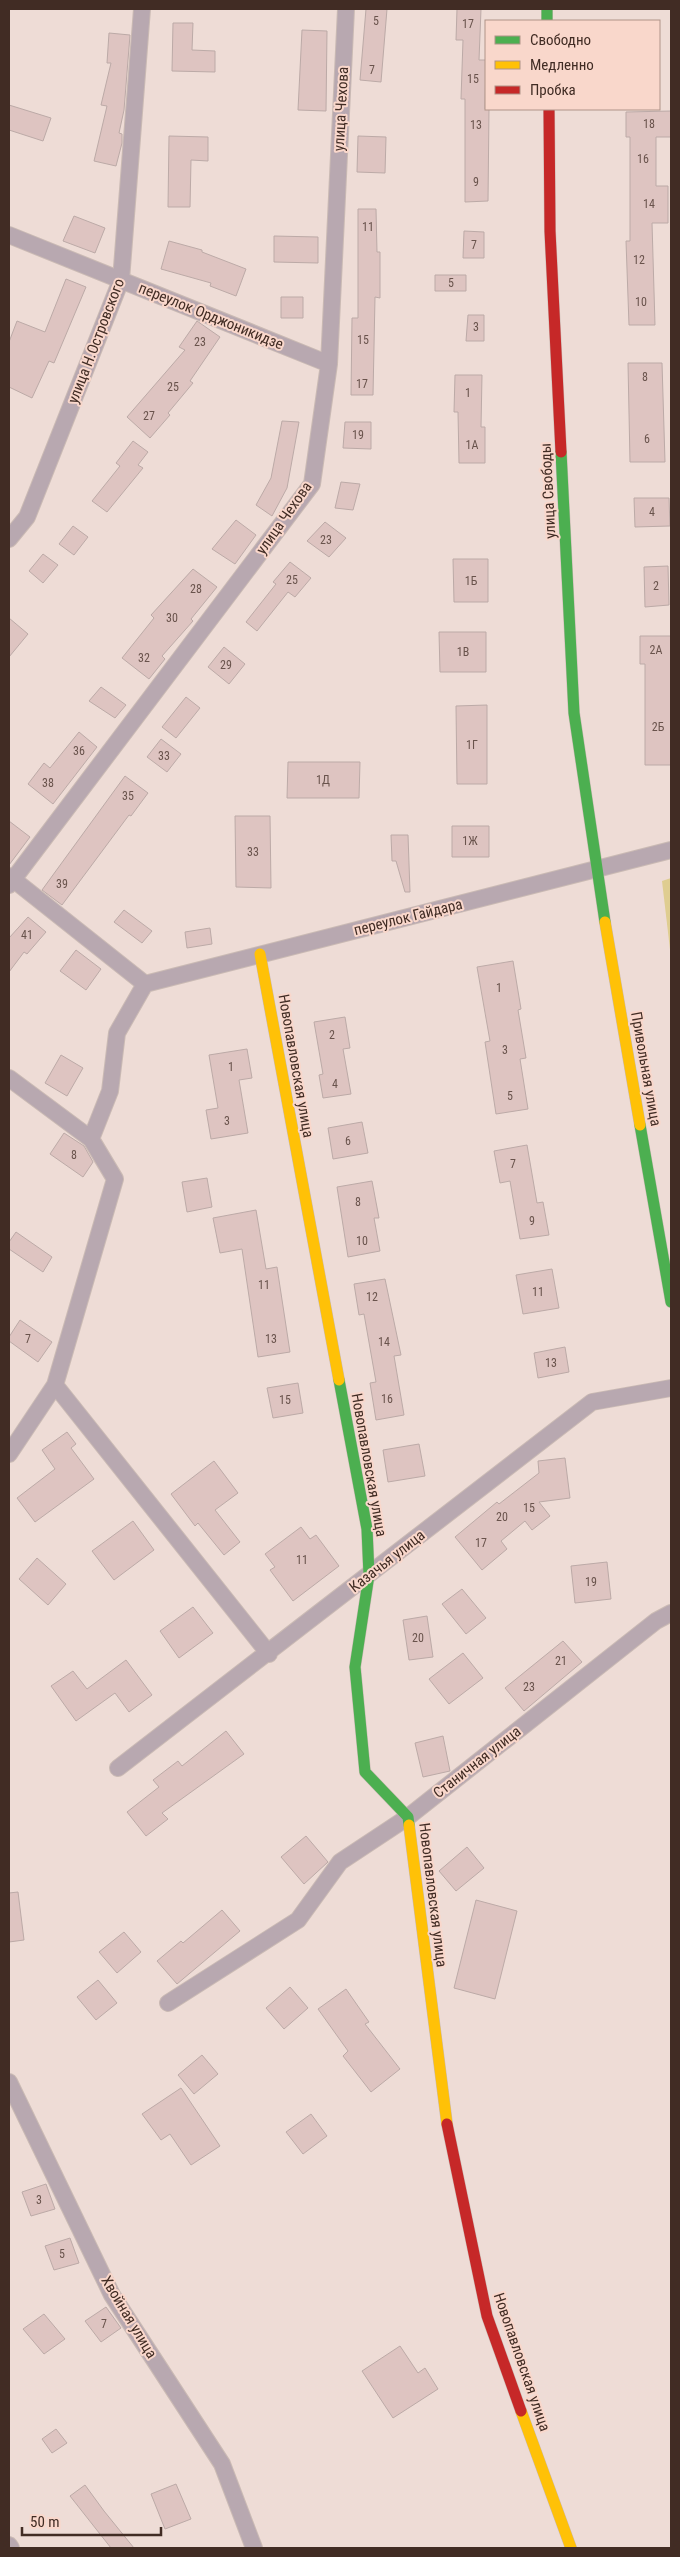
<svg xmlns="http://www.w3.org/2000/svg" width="680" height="2557" font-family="'Roboto Condensed',sans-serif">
  <rect width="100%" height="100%" fill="#eedcd6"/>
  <!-- green -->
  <path fill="#dfcd90" d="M671,878V958L662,881Z"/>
  <!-- building -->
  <path fill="#dec4c1" stroke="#bcaaa7" d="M366,9H387L381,82L360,80Z
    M457,9H481L479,60H486L485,109H489L488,201L465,202V99H461L463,40H456Z
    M173,23H193L192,50L215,51V72L172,71Z
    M302,30L327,31L326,111L298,110Z
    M109,33L130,35L124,110L119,133L122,134V143L116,166L94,161L107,106L101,105L111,63H107Z
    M9,105L51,118L43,141L9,130Z
    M671,111V137H656V186H668V223H652L655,325H629L626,241H630V137H626V112Z
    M169,136L208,137V161L191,160L190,207H168Z
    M358,136L386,137L385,173L357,172Z
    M358,209H376L377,252H380V298L375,297L373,395H351L352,318H358Z
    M74,216L105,228L95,253L63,241Z
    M464,231L484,232V258H463Z
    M274,236L318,237V263L274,262Z
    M169,241L202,250V252L246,269L236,296L210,286L211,283L161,269Z
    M435,275H466V291H435Z
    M66,279L86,287L54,363L49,361L32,398L9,387V342L17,321L45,332Z
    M281,297H303V318H281Z
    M468,315H484V341H466Z
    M197,321L220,337L190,381L193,383L168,413L170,415L150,438L127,417L185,350L179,347Z
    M628,363H662L665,462H630Z
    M455,375H482L481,427H485V463H459L458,412H454Z
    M282,421L299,422L287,488L272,516L256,505L271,478Z
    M345,422H371V449L343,448Z
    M133,441L148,452L138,465L143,468L107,512L92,501L120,466L116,463Z
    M341,482L360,484L353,510L335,508Z
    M634,498H669L670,526L635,527Z
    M236,520L256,535L235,564L212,549Z
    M325,522L346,538L329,557L307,541Z
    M73,526L88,537L74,555L59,544Z
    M43,554L58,565L43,583L29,571Z
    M453,559H488V602H454Z
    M290,562L311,578L295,597L288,592L257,631L246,622L276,584L273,582Z
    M668,566L669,605L645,607L644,567Z
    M193,569L217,587L191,619L193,621L162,656L165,659L149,679L122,658L154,618L151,615Z
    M9,618L28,634L9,657Z
    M439,632H486V672H440Z
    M640,636H671V765H645V664H640Z
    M224,647L245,664L229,684L208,667Z
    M101,687L126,705L115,718L89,701Z
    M186,697L200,708L176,738L162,727Z
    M487,705V784H457L456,706Z
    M79,732L97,747L53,804L28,784L44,763L50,768Z
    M161,739L181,754L167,772L147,757Z
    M288,762H360L359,798H287Z
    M125,776L148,793L131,816L129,815L62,905L42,890Z
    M235,816H270L271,888L236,887Z
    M9,821L30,837L9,865Z
    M452,826H489V857H452Z
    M391,835H408L410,892H405L396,861H392Z
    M124,910L152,931L142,943L114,922Z
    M28,917L46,932L27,954L24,952L9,972V938Z
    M210,928L212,944L187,948L185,932Z
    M76,950L101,969L86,990L60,971Z
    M513,961L521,1009L518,1010L526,1058L520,1059L528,1109L496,1114L485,1042L490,1041L477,967Z
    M345,1017L350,1048L343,1049L351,1094L323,1098L319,1075L323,1074L314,1022Z
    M247,1049L252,1078L239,1080L248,1133L211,1139L206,1110L218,1108L209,1055Z
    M61,1055L83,1068L67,1096L45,1083Z
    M362,1122L368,1153L333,1159L328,1128Z
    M64,1133L84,1146L93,1162L83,1177L50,1154Z
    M527,1145L537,1203L543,1202L549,1235L520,1239L510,1181L500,1183L494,1151Z
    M207,1178L212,1207L187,1212L182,1182Z
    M372,1181L379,1218H374L380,1251L348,1257L337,1187Z
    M256,1210L266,1269L277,1267L290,1352L258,1357L242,1249L220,1253L213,1218Z
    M16,1232L52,1257L43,1272L9,1249V1242Z
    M552,1269L559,1308L523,1314L516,1275Z
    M385,1279L401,1355L394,1356L404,1415L376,1420L370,1383L376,1382L364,1314L359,1315L354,1284Z
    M20,1320L52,1342L38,1362L9,1341V1337Z
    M565,1347L569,1372L538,1378L534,1353Z
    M298,1383L303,1413L273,1418L267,1388Z
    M67,1432L76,1444L71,1448L94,1479L35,1522L17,1498L55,1469L42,1450Z
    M419,1444L425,1476L388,1482L383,1450Z
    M565,1458L570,1498L539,1502L550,1516L532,1530L525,1521L501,1541L507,1549L482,1570L455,1537L497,1502L499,1504L539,1473L538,1461Z
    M214,1461L238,1493L215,1510L240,1542L224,1555L198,1523L195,1526L171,1494Z
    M133,1521L154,1550L114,1580L92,1551Z
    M301,1527L310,1539L316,1535L339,1566L293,1601L270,1570L275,1567L265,1554Z
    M37,1558L66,1584L48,1605L19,1579Z
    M607,1562L611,1599L575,1603L571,1566Z
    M462,1589L486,1618L466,1634L442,1604Z
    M193,1607L213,1633L179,1658L160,1631Z
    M427,1616L433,1657L409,1660L403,1620Z
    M563,1641L582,1662L524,1711L505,1688Z
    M463,1653L483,1678L449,1704L429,1679Z
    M126,1660L152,1695L129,1712L115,1693L76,1721L51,1686L73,1671L87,1689Z
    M226,1731L244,1754L162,1813L168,1819L146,1836L127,1812L159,1787L153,1780L178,1761L182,1766Z
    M443,1736L450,1771L423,1777L415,1743Z
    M306,1836L328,1862L304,1884L281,1857Z
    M467,1847L484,1868L456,1891L439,1871Z
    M18,1892L24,1940L9,1942V1893Z
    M476,1900L517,1911L495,1999L454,1988Z
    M222,1910L240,1931L177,1984L157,1961L181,1941L183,1943Z
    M124,1932L141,1952L117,1973L99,1952Z
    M98,1980L117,2003L96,2020L77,1997Z
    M290,1987L308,2008L284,2029L266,2008Z
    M346,1989L369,2022L365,2024L400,2069L371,2092L343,2056L348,2051L318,2009Z
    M202,2055L218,2074L194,2094L178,2075Z
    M181,2088L220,2146L191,2165L170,2134L161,2140L142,2114Z
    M311,2114L327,2136L303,2154L286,2132Z
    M46,2184L55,2209L31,2216L22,2192Z
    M70,2238L79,2263L54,2270L45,2246Z
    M106,2307L121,2328L101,2342L85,2321Z
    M44,2314L65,2339L44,2354L23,2329Z
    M400,2346L418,2373L425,2368L438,2389L393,2418L362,2371Z
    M56,2429L67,2443L52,2453L42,2439Z
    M176,2484L191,2519L165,2529L151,2494Z
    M85,2485L104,2511L134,2548H111L70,2496Z"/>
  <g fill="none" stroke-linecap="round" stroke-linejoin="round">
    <!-- street casing -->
    <g stroke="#cabab4" stroke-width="18">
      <path id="street" d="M9,235L329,364
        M9,539L27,517L121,280L142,9
        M9,876L145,984
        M9,885L312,484L329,364L346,9
        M145,984L671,850
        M9,1078L91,1139
        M55,1385L269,1654
        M9,1454L55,1385L115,1179L91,1139L110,1091L117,1033L145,984
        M118,1768L592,1402L671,1388
        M168,2003L298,1920L340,1862L408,1817L656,1621L671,1613
        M9,2082L112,2295L222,2464L254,2548
        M9,2545L11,2548"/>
    </g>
    <!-- fast casing -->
    <g stroke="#cabab4" stroke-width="12">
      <path id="fast" d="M547,9V21
        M561,452L574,713L605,922
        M640,1125L671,1302
        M339,1380L367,1529L369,1575L355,1667L365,1772L408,1817L409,1825"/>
    </g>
    <!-- slow casing -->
    <g stroke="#cabab4" stroke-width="12">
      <path id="slow" d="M605,922L640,1125
        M260,954L339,1380
        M409,1825L447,2124
        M521,2411L571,2548"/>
    </g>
    <!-- jam casing -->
    <g stroke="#cabab4" stroke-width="12">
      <path id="jam" d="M549,109L550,231L561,452
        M447,2124L487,2316L521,2411"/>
    </g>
    <!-- street -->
    <use href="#street" stroke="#b8a8b0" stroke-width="16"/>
    <!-- fast -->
    <use href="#fast" stroke="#4caf50" stroke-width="11"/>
    <!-- slow -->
    <use href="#slow" stroke="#ffc107" stroke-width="11"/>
    <!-- jam -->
    <use href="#jam" stroke="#c62828" stroke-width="11"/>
  </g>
  <g text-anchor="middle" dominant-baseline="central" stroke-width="4" stroke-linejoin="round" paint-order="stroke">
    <!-- number labels -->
    <g font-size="12" fill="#69534c">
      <text x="376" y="21">5</text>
      <text x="468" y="24">17</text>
      <text x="372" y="70">7</text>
      <text x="473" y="79">15</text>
      <text x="649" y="124">18</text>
      <text x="476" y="125">13</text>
      <text x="643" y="159">16</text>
      <text x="476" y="182">9</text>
      <text x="649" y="204">14</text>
      <text x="368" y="227">11</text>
      <text x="474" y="245">7</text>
      <text x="639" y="260">12</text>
      <text x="451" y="283">5</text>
      <text x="641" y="302">10</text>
      <text x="476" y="327">3</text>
      <text x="363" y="340">15</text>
      <text x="200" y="342">23</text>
      <text x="645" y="377">8</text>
      <text x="362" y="384">17</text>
      <text x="173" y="387">25</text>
      <text x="468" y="393">1</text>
      <text x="149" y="416">27</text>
      <text x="358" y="435">19</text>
      <text x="647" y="439">6</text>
      <text x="472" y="445">1А</text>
      <text x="652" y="512">4</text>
      <text x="326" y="540">23</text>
      <text x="292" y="580">25</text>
      <text x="471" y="581">1Б</text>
      <text x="656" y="586">2</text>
      <text x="196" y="589">28</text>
      <text x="172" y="618">30</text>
      <text x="656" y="650">2А</text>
      <text x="463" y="652">1В</text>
      <text x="144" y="658">32</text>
      <text x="226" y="665">29</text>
      <text x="658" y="727">2Б</text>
      <text x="472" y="745">1Г</text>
      <text x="79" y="751">36</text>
      <text x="164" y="756">33</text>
      <text x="323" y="780">1Д</text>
      <text x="48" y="783">38</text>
      <text x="128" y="796">35</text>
      <text x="470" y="841">1Ж</text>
      <text x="253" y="852">33</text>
      <text x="62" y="884">39</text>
      <text x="27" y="935">41</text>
      <text x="499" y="988">1</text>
      <text x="332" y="1035">2</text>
      <text x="505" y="1050">3</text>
      <text x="231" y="1067">1</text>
      <text x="335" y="1084">4</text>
      <text x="510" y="1096">5</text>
      <text x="227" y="1121">3</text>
      <text x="348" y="1141">6</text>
      <text x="74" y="1155">8</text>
      <text x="513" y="1164">7</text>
      <text x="358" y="1202">8</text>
      <text x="532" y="1221">9</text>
      <text x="362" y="1241">10</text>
      <text x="264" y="1285">11</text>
      <text x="538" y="1292">11</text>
      <text x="372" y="1297">12</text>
      <text x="28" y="1339">7</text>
      <text x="271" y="1339">13</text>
      <text x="384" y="1342">14</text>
      <text x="551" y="1363">13</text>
      <text x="387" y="1399">16</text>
      <text x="285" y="1400">15</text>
      <text x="529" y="1508">15</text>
      <text x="502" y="1517">20</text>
      <text x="481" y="1543">17</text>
      <text x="302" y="1560">11</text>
      <text x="591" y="1582">19</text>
      <text x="418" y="1638">20</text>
      <text x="561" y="1661">21</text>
      <text x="529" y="1687">23</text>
      <text x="39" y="2200">3</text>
      <text x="62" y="2254">5</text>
      <text x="104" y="2324">7</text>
    </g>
    <!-- street labels -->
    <g font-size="15" fill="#412c24" stroke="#f9d7cb">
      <text transform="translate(341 109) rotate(-87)">улица Чехова</text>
      <text transform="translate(211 316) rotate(22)">переулок Орджоникидзе</text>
      <text transform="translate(96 341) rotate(-69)">улица Н.Островского</text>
      <text transform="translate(548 491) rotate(-93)">улица Свободы</text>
      <text transform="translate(284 518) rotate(-55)">улица Чехова</text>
      <text transform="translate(408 917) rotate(-14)">переулок Гайдара</text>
      <text transform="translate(296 1066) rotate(80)">Новопавловская улица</text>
      <text transform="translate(646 1069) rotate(80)">Привольная улица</text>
      <text transform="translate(369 1465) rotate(80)">Новопавловская улица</text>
      <text transform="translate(387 1561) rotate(-38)">Казачья улица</text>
      <text transform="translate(477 1762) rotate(-38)">Станичная улица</text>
      <text transform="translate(433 1895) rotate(83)">Новопавловская улица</text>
      <text transform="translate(129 2317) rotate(59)">Хвойная улица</text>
      <text transform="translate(522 2362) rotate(71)">Новопавловская улица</text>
    </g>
  </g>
  <!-- border -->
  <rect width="680" height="2557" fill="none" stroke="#412c24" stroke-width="20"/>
  <!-- legend -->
  <rect x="485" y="20" width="175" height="90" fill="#f9d7cb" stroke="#af9388"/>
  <rect x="495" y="36" width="25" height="8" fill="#4caf50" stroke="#af9388"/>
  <text x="530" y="45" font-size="15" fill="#412c24">Свободно</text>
  <rect x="495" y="61" width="25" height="8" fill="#ffc107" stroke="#af9388"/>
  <text x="530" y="70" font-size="15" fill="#412c24">Медленно</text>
  <rect x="495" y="86" width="25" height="8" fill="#c62828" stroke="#af9388"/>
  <text x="530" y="95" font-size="15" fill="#412c24">Пробка</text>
  <!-- scale -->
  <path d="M22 2527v8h139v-8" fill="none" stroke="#412c24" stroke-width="2.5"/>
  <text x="30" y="2527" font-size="15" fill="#412c24" stroke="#f9d7cb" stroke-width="4" paint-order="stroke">50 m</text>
</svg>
